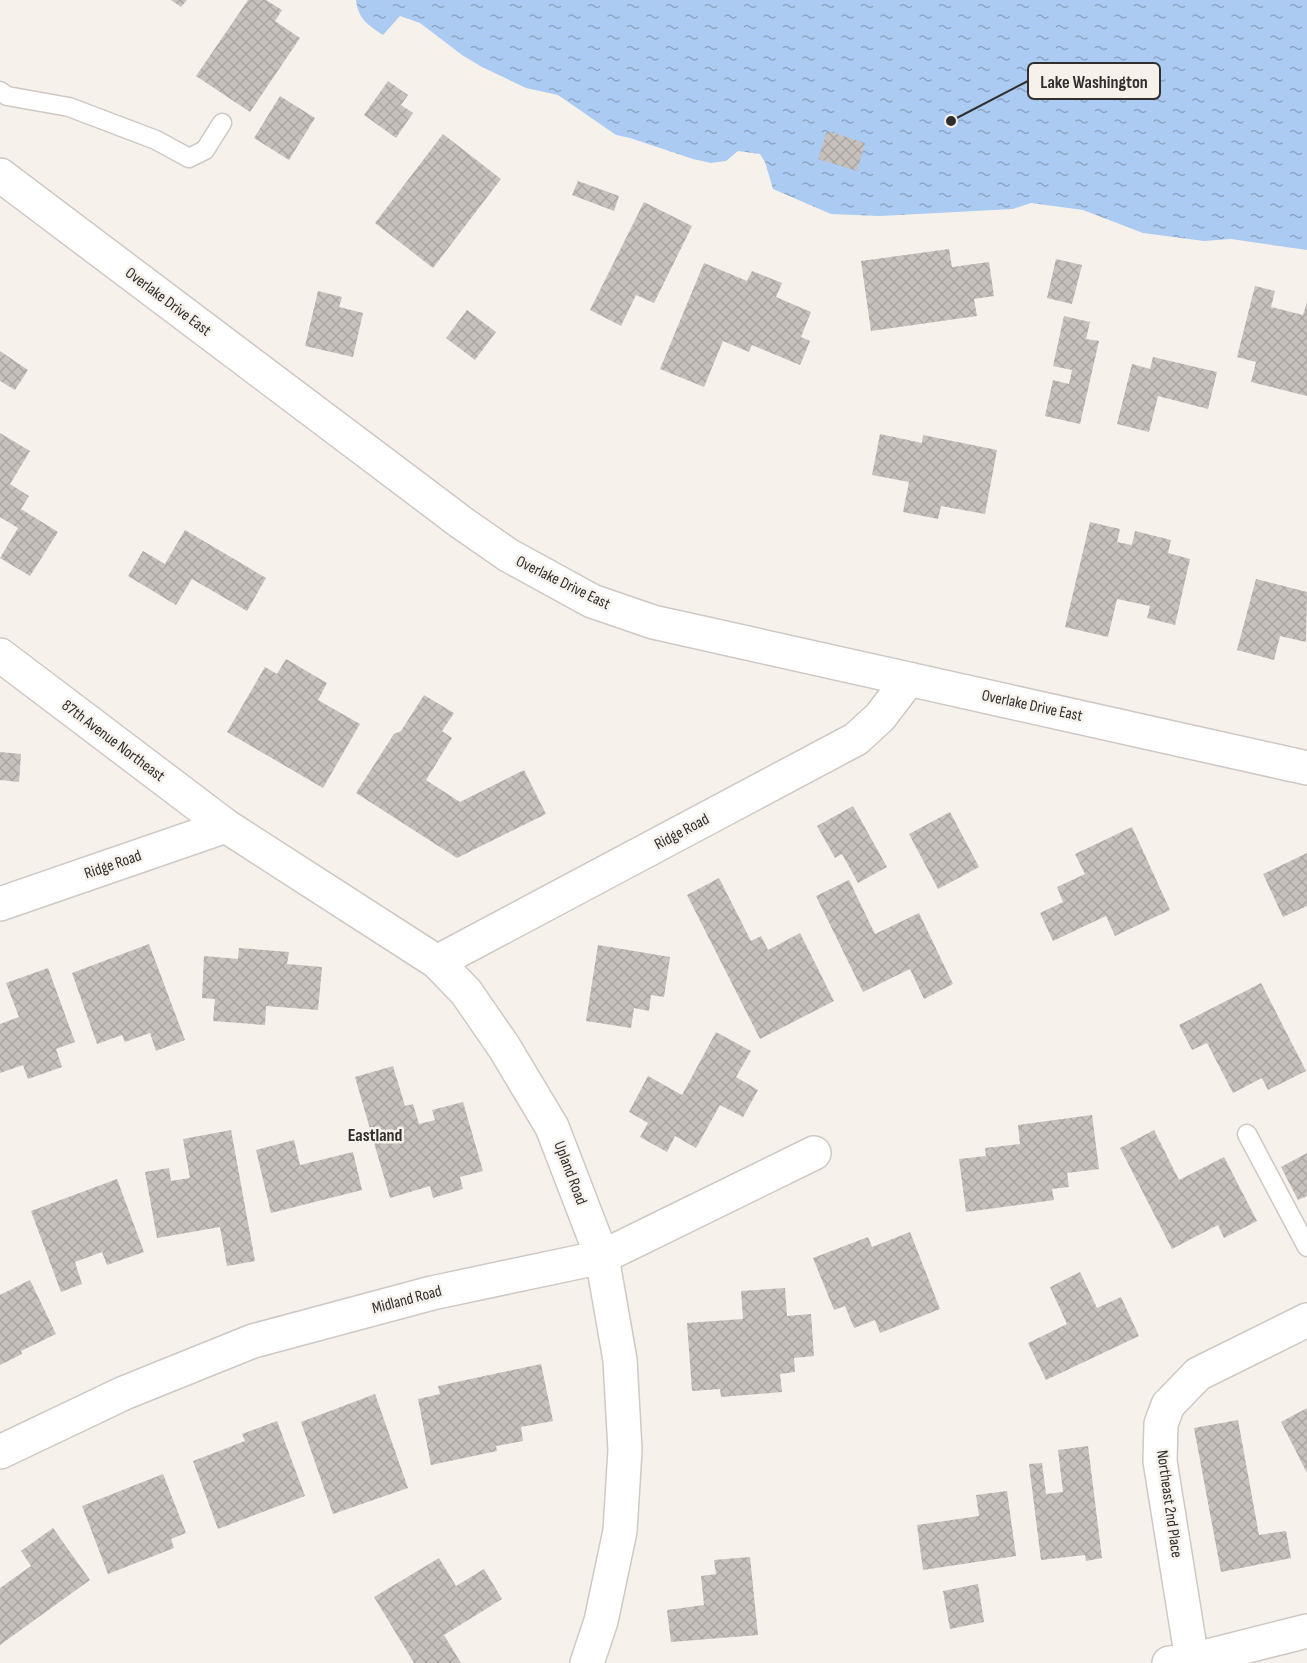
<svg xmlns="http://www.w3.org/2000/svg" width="1307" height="1663" font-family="'Sofia Sans Condensed',sans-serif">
  <defs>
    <pattern id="water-ripples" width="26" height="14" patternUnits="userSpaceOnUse" patternTransform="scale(1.5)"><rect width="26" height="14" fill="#abcbf2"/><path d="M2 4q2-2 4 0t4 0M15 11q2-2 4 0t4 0" fill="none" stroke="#8ca5c4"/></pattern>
    <pattern id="building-cross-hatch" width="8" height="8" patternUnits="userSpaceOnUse" patternTransform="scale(1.5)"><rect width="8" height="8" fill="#c7c1bd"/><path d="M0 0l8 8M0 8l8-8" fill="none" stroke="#aba6a3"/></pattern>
  </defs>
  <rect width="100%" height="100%" fill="#f7f1ec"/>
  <!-- water -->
  <path fill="url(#water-ripples)" d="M356,0H1307V250L1231,239L1204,241L1143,233L1083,210L1031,203L1013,209L880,216L831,214L773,189L765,162L760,154L738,151L726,161L711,163L693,159L630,138L616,135L558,95L526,88L482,67L462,55L420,23L400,16L383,35C368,25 358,19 356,0Z"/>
  <!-- building -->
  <path fill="url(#building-cross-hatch)" d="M171,0H187L181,7Z
    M248,0H266L282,10L275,21L300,38L250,112L196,76Z
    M388,81L408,95L401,105L413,113L396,138L364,115Z
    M280,96L315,118L289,160L254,138Z
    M827,131L865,143L857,171L818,159Z
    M443,134L501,179L433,268L375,223Z
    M578,181L619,196L614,211L572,195Z
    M644,202L692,226L654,303L636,295L621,326L590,310Z
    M949,249L952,267L989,262L994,296L974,299L977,316L871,331L861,261Z
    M1056,259L1082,265L1072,304L1047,298Z
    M704,263L747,281L752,271L782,283L776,297L811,312L801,337L810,341L800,365L752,345L749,352L723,341L704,387L660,369Z
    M1255,286L1275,291L1271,307L1303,315L1307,302V396L1251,382L1256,362L1237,357Z
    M318,291L342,297L339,307L363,313L353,357L305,346Z
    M467,310L496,332L475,360L446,338Z
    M1064,316L1090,322L1086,339L1099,341L1080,424L1045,416L1053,380L1069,384L1072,370L1053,366Z
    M0,351L28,370L15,390L0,381Z
    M1153,357L1217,372L1208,409L1158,396L1149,432L1117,424L1132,364L1150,369Z
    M0,433L30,451L10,484L29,496L21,509L58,532L30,576L0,558L18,528L0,517Z
    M880,434L922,443L923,435L997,450L985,514L941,506L938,519L903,512L909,482L872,475Z
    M1090,522L1120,529L1117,542L1132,545L1135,531L1171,540L1168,553L1190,559L1175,625L1147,618L1150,606L1117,599L1108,637L1065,627Z
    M185,530L266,578L247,611L192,579L176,605L128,576L143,551L165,564Z
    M1256,579L1307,592L1306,642L1280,636L1274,660L1237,650Z
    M286,659L327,683L318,700L360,724L323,788L227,732L265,667L277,674Z
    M424,695L454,713L442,731L452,738L426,780L460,802L524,770L546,814L457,858L356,793L394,734L401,731Z
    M0,752L21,754L19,782L0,780Z
    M853,806L887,867L858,883L842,854L835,858L817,826Z
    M950,812L979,867L938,889L909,834Z
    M1132,827L1170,910L1115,936L1106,916L1053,941L1040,913L1063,902L1057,887L1085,874L1075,854Z
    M1307,853V906L1283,917L1263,874Z
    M719,878L751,941L761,936L768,950L800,933L834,1001L760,1039L687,895Z
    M849,880L875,934L919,913L953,984L924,999L910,969L863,992L816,896Z
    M149,944L185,1040L156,1051L150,1033L125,1042L122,1035L97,1044L72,973Z
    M598,945L670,957L664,997L651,995L649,1011L634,1008L631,1028L586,1021Z
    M239,948L289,952L287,964L322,967L318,1010L266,1006L265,1025L213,1021L215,999L202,998L204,956L238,959Z
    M48,968L75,1042L56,1049L62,1067L28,1079L23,1065L0,1073V1024L19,1017L6,983Z
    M1261,983L1306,1071L1268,1090L1262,1078L1233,1093L1207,1043L1192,1050L1179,1025Z
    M716,1032L751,1051L736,1077L758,1090L743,1117L720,1105L696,1148L675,1136L667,1152L640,1137L648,1123L629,1112L648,1076L682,1095Z
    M393,1066L405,1106L413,1104L419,1124L435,1120L432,1110L463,1102L483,1171L460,1177L463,1189L433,1198L430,1186L390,1198L355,1077Z
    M1092,1115L1099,1169L1067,1173L1069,1187L1052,1189L1054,1200L966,1212L959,1159L986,1156L985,1148L1020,1144L1018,1125Z
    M231,1130L255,1261L227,1266L220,1227L157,1238L145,1172L169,1168L171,1181L190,1178L183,1139Z
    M1154,1130L1179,1180L1224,1157L1257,1221L1224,1238L1218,1225L1172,1249L1120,1148Z
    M294,1140L300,1165L353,1152L362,1190L271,1213L256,1150Z
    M1307,1153V1196L1298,1200L1281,1167Z
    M117,1179L144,1252L107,1265L102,1252L75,1262L82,1284L61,1292L31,1211Z
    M910,1232L940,1309L880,1333L875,1320L854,1328L845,1306L834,1310L813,1258L868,1237L872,1247Z
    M1080,1272L1097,1308L1121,1297L1139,1336L1046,1380L1028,1343L1067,1324L1050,1287Z
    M30,1280L56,1334L21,1351L22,1354L0,1365V1295Z
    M785,1288L787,1316L811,1314L814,1356L794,1358L795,1372L780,1374L782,1392L721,1397L720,1389L692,1391L687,1323L743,1319L741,1291Z
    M541,1364L553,1421L521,1427L523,1441L496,1446L497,1451L431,1465L418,1399L440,1394L438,1386Z
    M375,1394L408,1488L333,1514L301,1422Z
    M1307,1408V1473L1281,1422Z
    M1238,1420L1259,1535L1286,1531L1291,1558L1221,1572L1194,1428Z
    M277,1421L305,1496L218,1529L193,1461L245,1441L242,1434Z
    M1088,1446L1102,1558L1086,1561L1085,1555L1041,1560L1029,1464L1042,1463L1046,1494L1063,1492L1058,1450Z
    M163,1474L186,1533L171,1539L174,1548L108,1574L82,1506Z
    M1007,1491L1016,1556L923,1570L917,1525L979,1516L976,1495Z
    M53,1528L90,1580L0,1645V1588L31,1566L21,1551Z
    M750,1557L758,1635L671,1642L667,1610L704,1605L701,1576L716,1574L714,1560Z
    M439,1558L456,1586L484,1569L502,1599L444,1635L461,1663H414L374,1597Z
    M978,1584L984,1622L950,1629L943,1591Z"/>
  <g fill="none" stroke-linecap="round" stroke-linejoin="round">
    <!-- lane casing -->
    <g stroke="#cfc8c4" stroke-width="21">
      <path id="lane" d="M0,91L7,96L69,107L156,140L189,158L205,150L222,123
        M1247,1134L1307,1247"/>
    </g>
    <!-- street casing -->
    <g stroke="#cfc8c4" stroke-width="36">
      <path id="street" d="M0,655L226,826L437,962L466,992L504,1047L552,1127L602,1257L620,1360L625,1450L620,1531L601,1621L587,1663
        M0,904L226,826
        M437,962L856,739L880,717L909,679
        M0,1452L124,1393L253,1341L432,1293L602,1257L814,1153
        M1192,1660L1160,1461L1161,1424L1168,1405L1198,1374L1307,1320"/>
    </g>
    <!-- secondary casing -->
    <g stroke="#cfc8c4" stroke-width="36">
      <path id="secondary" d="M0,175L462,523L508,555L592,601L653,622L1307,768
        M1169,1663L1192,1660L1307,1631"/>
    </g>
    <!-- lane -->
    <use href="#lane" stroke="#fff" stroke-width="18"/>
    <!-- street -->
    <use href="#street" stroke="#fff" stroke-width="33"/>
    <!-- secondary -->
    <use href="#secondary" stroke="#fff" stroke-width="33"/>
  </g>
  <g text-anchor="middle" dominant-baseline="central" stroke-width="5" stroke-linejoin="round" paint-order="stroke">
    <!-- street labels -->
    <g font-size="16" fill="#312f2d" stroke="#f7f1ec">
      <text transform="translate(168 302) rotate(37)">Overlake Drive East</text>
      <text transform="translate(563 583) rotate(26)">Overlake Drive East</text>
      <text transform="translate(1032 706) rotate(12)">Overlake Drive East</text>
      <text transform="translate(113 741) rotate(37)">87th Avenue Northeast</text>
      <text transform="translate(682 832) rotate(-28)">Ridge Road</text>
      <text transform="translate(113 865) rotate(-19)">Ridge Road</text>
      <text transform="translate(570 1173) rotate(69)">Upland Road</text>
      <text transform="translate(407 1300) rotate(-15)">Midland Road</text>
      <text transform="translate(1169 1504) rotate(82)">Northeast 2nd Place</text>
    </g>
    <!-- neighbourhood labels -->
    <g font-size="18" font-weight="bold" fill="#312f2d" stroke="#f7f1ec">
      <text x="375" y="1135">Eastland</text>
    </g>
  </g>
  <!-- callouts -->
  <path fill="none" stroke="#312f2d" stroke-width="2" d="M951 121L1028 81"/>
  <circle fill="#312f2d" stroke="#f7f1ec" stroke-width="2" cx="951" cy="121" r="6"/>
  <rect fill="#f7f1ec" stroke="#312f2d" stroke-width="2" x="1028" y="63" width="132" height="36" rx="6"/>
  <g font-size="18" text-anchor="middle" font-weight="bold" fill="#312f2d">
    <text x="1094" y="88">Lake Washington</text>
  </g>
</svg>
